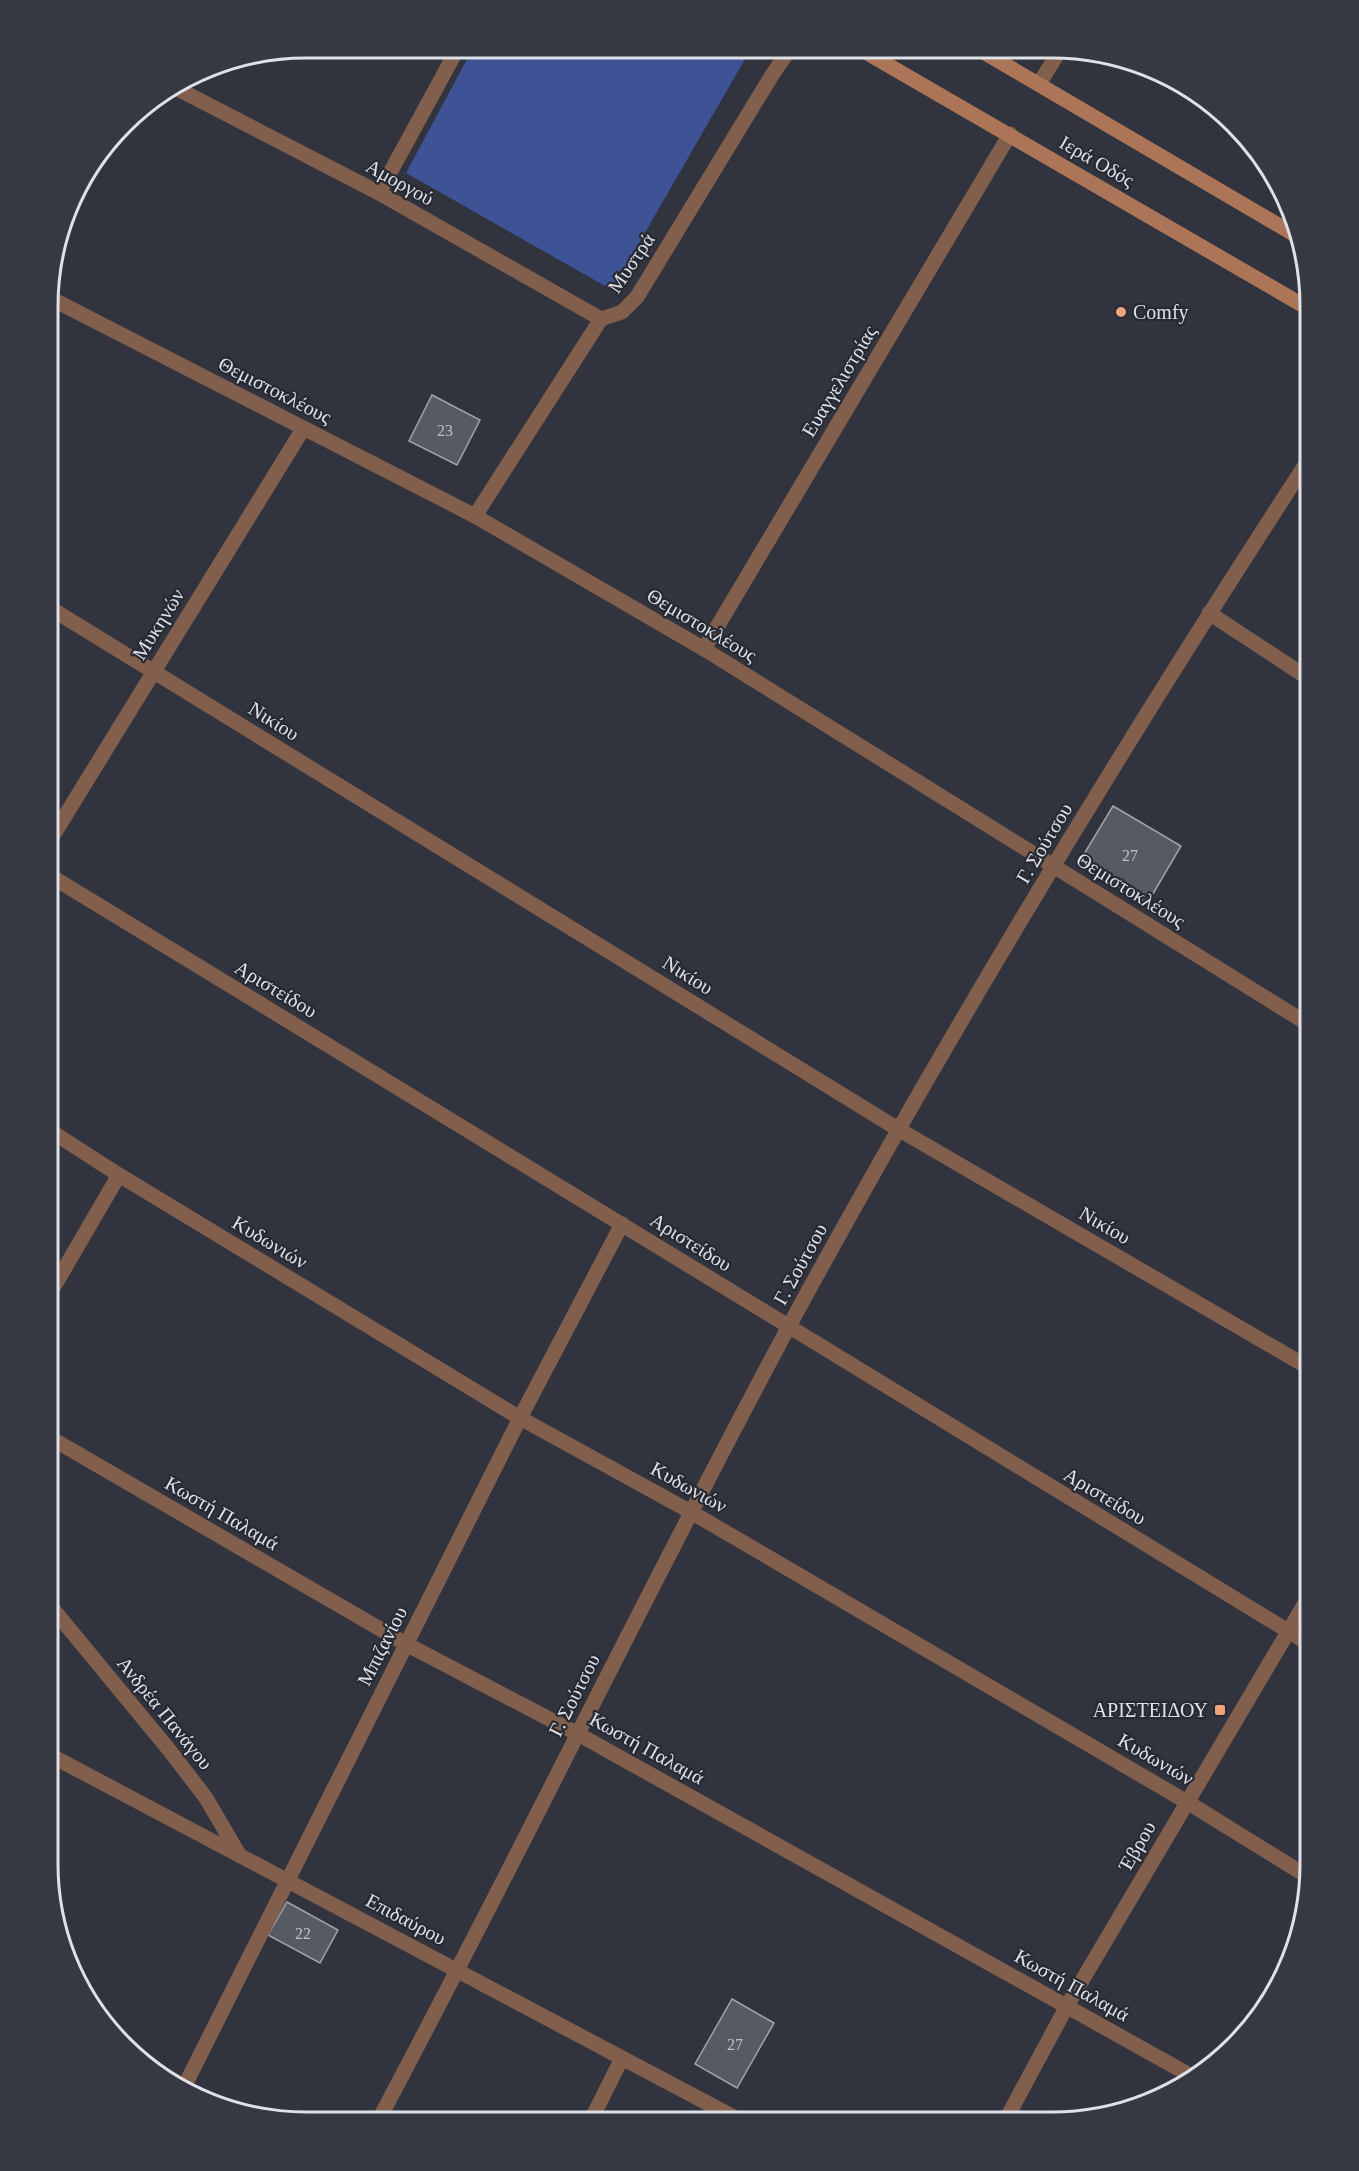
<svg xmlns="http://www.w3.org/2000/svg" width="1359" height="2171" font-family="Georgia,serif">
  <rect width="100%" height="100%" fill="#31343e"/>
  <!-- green -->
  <path fill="#3e5296" d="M473,48L728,49L745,59L612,290L406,173Z"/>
  <!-- building -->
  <path fill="#565a65" stroke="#9fa4b0" stroke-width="1.5" d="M432,395L480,420L457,465L409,441Z
    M1113,806L1181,846L1147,904L1078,864Z
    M287,1902L338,1930L320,1963L268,1935Z
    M732,1999L774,2023L737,2088L695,2064Z"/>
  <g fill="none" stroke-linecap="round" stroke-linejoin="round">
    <!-- service -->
    <path stroke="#825e4c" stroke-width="15" d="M379,193L458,48"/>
    <!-- pedestrian -->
    <path stroke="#825e4c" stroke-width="15" d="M601,319L622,312L637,297L772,75L790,49"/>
    <!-- minor -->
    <path stroke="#825e4c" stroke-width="15" d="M1039,84L1060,50
      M176,88L379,193L601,319L475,516
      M50,298L475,516L704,649L1311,1026
      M50,608L898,1129L1311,1369
      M1209,613L1311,680
      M704,649L1010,134
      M49,842L303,429
      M49,875L1311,1645
      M49,1130L119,1175L520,1418L691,1512L1187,1802L1310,1878
      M49,1295L119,1175
      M49,1437L406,1644L578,1734L1195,2078
      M48,1603L170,1751L206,1798L240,1856
      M48,1754L743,2122
      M183,2089L520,1418L622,1224
      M378,2121C518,1859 647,1590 788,1328C950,1030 1126,740 1311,456
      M590,2122L622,2058"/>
    <!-- tertiary -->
    <path stroke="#825e4c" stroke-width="15" d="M1004,2123L1067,2006L1311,1593"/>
    <!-- secondary -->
    <path stroke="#ad7557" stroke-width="15" d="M862,50L1311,310
      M980,50L1297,236"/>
  </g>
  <!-- markers -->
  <g fill="#f0a279" stroke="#272a33" stroke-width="2">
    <circle cx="1121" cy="312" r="6"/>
    <rect x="1214" y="1704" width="12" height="12" rx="3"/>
  </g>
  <g text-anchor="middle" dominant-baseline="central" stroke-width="4.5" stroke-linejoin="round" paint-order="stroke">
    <!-- number labels -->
    <g font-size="16" fill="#bcbfc6">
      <text x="445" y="430">23</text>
      <text x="1130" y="855">27</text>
      <text x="303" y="1933">22</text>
      <text x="735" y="2044">27</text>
    </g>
    <!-- street labels -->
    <g font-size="20" fill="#dee1e7" stroke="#272a33">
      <text transform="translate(1097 161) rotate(30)">Ιερά Οδός</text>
      <text transform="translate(400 182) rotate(29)">Αμοργού</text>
      <text transform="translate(631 263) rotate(-56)">Μυστρά</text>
      <text transform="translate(839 381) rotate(-59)">Ευαγγελιστρίας</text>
      <text transform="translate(275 390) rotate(27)">Θεμιστοκλέους</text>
      <text transform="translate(158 624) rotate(-58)">Μυκηνών</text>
      <text transform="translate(702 625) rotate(31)">Θεμιστοκλέους</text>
      <text transform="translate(274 721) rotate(32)">Νικίου</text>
      <text transform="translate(1044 843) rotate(-59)">Γ. Σούτσου</text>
      <text transform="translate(1131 890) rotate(32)">Θεμιστοκλέους</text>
      <text transform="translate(688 975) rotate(32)">Νικίου</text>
      <text transform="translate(276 989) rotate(31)">Αριστείδου</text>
      <text transform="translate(1105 1225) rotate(30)">Νικίου</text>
      <text transform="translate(270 1242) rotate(31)">Κυδωνιών</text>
      <text transform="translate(691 1242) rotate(32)">Αριστείδου</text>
      <text transform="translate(800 1264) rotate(-61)">Γ. Σούτσου</text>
      <text transform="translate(689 1487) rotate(29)">Κυδωνιών</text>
      <text transform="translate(1105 1496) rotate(31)">Αριστείδου</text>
      <text transform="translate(222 1513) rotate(30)">Κωστή Παλαμά</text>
      <text transform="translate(382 1646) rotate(-63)">Μπιζανίου</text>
      <text transform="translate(574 1695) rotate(-63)">Γ. Σούτσου</text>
      <text transform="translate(165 1713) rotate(51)">Ανδρέα Πανάγου</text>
      <text transform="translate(647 1748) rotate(29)">Κωστή Παλαμά</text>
      <text transform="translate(1156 1759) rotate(30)">Κυδωνιών</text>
      <text transform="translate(1137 1846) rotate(-60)">Έβρου</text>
      <text transform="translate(406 1919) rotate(28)">Επιδαύρου</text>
      <text transform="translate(1072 1985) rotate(29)">Κωστή Παλαμά</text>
    </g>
    <!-- poi labels -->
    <g font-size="20" fill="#dee1e7" stroke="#272a33" text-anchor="start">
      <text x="1133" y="312">Comfy</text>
      <text x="1208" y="1710" text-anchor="end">ΑΡΙΣΤΕΙΔΟΥ</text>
    </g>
  </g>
  <!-- crop -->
  <path d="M0 0H1359V2171H0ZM306 58H1052A248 248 0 0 1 1300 306V1864A248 248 0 0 1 1052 2112H306A248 248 0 0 1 58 1864V306A248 248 0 0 1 306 58Z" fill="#363941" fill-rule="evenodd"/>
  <path fill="none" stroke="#dee1e7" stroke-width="3" d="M306 58H1052A248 248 0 0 1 1300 306V1864A248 248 0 0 1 1052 2112H306A248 248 0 0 1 58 1864V306A248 248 0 0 1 306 58Z"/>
</svg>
